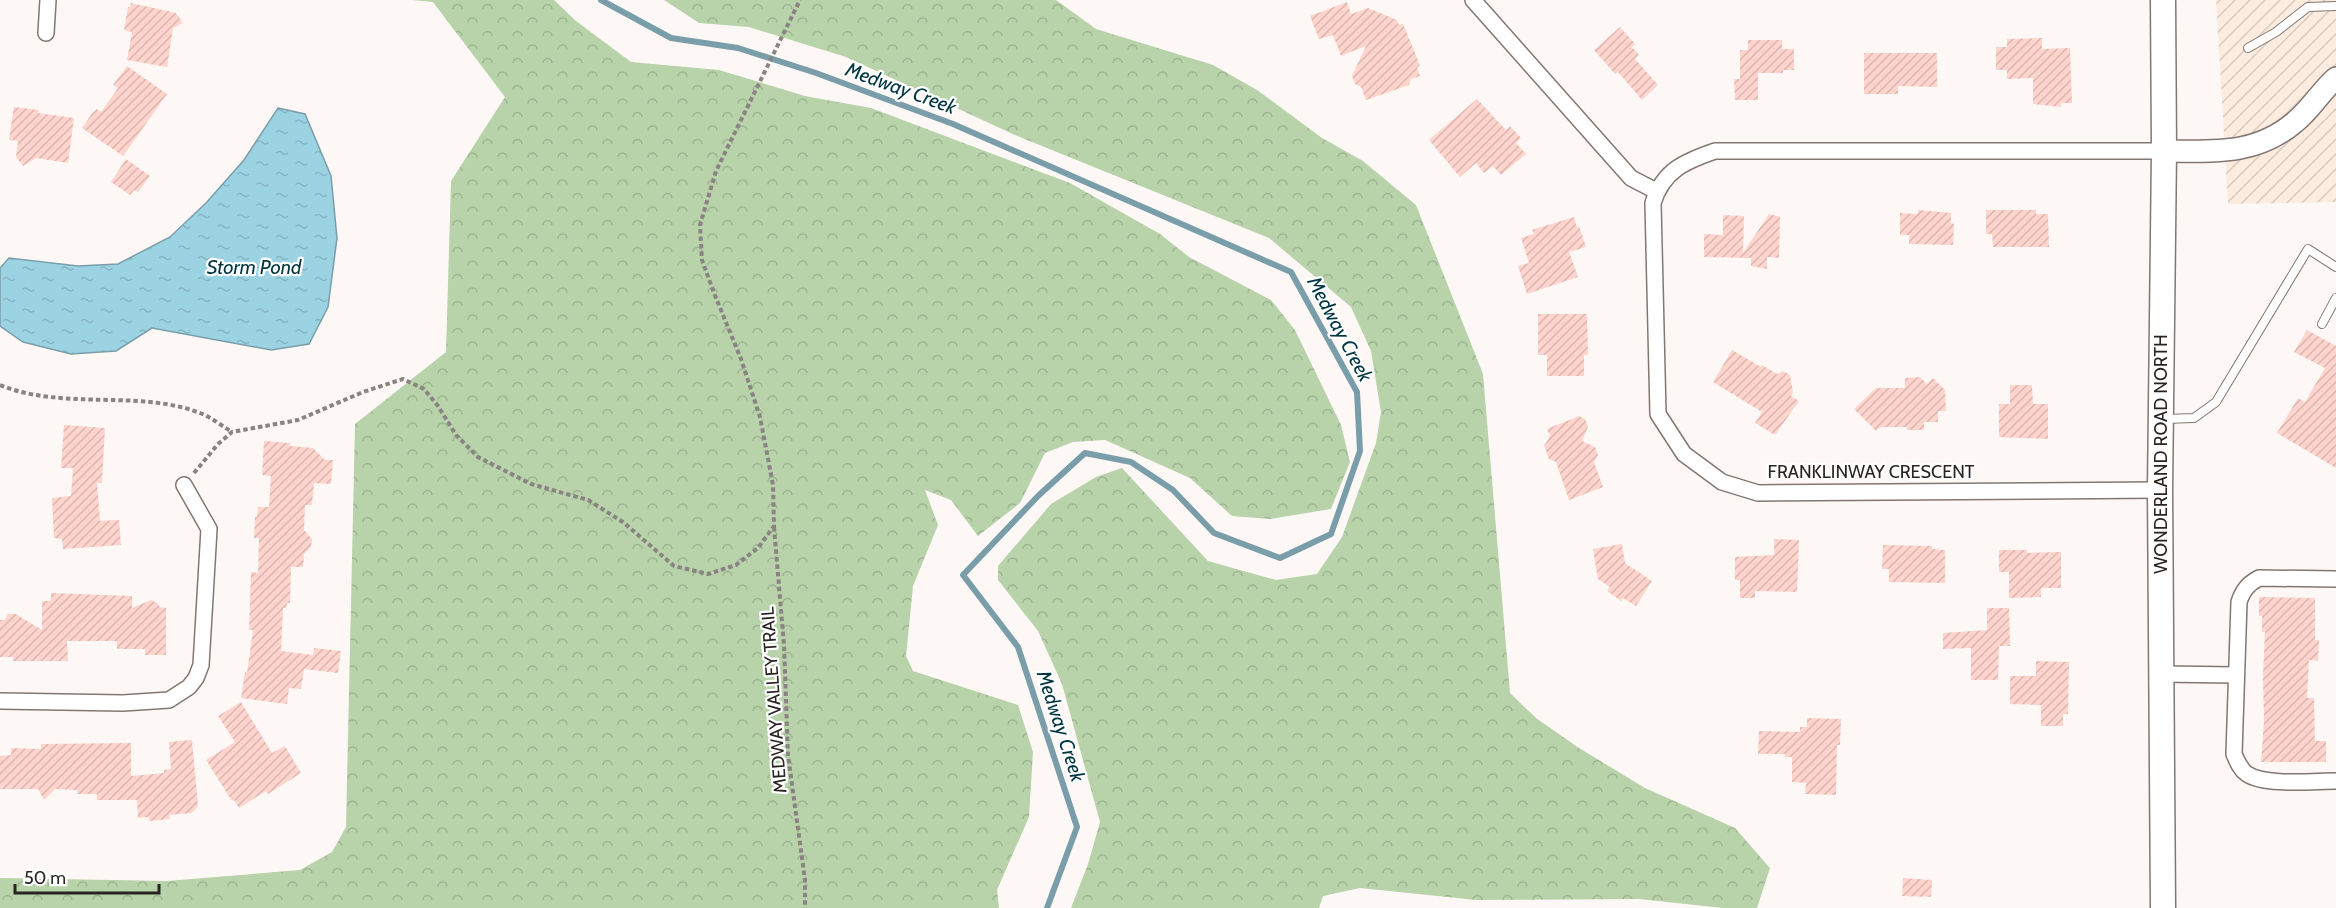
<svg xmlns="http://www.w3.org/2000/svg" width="2336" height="908" font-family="Cabin,sans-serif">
  <defs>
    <pattern id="industrial-furrows" width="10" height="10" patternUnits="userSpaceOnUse" patternTransform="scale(1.5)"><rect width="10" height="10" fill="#fcece0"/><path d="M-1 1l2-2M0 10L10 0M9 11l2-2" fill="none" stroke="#d8cac0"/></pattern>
    <pattern id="forest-crowns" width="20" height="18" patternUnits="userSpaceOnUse" patternTransform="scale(1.5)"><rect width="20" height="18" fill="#b8d2aa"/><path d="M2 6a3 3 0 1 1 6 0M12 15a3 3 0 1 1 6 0" fill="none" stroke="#9eb492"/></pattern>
    <pattern id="water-ripples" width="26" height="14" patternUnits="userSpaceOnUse" patternTransform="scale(1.5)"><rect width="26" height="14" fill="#9cd3e3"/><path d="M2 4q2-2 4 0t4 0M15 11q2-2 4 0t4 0" fill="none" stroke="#86b5c2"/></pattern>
    <pattern id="building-hatch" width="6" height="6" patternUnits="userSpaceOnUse" patternTransform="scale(1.5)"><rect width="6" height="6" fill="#fed4cd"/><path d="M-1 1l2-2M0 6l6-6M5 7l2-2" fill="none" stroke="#dab6b0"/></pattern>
  </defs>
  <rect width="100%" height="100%" fill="#fdf8f6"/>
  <!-- industrial -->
  <path fill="url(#industrial-furrows)" d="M2216,0H2336V202L2228,204Z"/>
  <!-- forest -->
  <path fill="url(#forest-crowns)" d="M412,0H554L576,21L631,62L719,70L805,96L871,108L1070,183L1160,234L1189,257L1271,300L1295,330L1341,425L1350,462L1331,509L1270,519L1232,516L1190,478L1105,440L1073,442L1045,453L1020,503L978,536L951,500L925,490L938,525L913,586L906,656L913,671L1018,705L1033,752L1029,817L997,890L999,908H0V878L167,881L300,870L332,852L346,827L355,424L446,352L451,181L505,97L433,2Z
    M664,0H1056L1096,29L1213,65L1257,90L1322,138L1363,161L1416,205L1483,374L1510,693L1536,718L1579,748L1645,788L1735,828L1770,868L1757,908H1723L1639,899L1476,900L1360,888L1323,896L1319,908H1071L1088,864L1100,822L1062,684L1038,631L998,580V566L1051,504L1096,477L1122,468L1208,561L1276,580L1317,574L1342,537L1376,443L1381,412L1371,351L1351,307L1269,238L1015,135L846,57L749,27L699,23Z"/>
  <!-- water -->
  <path fill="url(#water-ripples)" stroke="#7a9ea9" stroke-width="1.5" d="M278,108L305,114L331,176L337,238L328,307L309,344L271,350L152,328L116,351L71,354L23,342L0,326V268L9,258L78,266L118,264L170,237L206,203L244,160Z"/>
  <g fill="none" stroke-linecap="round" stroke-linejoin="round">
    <!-- stream -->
    <path stroke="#7a9ea9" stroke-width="6" d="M601,0L671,38L738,48L816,73L953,124L1291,272L1357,392L1360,451L1331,534L1280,558L1214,533L1173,490L1131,462L1085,453L1038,496L963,575L1018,647L1077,827L1047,908"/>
  </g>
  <!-- building -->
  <path fill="url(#building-hatch)" d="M1347,2L1351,14L1368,8L1397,20L1399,25L1403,24L1420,65L1417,68L1420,76L1411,79L1409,85L1366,100L1361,87L1355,84L1352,76L1366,46L1341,56L1333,35L1319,39L1310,16Z
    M131,3L176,13L183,23L173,28L167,67L127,60L132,32L124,30L128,7H130Z
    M1620,27L1635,44L1632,47L1639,55L1635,59L1658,85L1642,100L1618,72L1615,74L1594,50Z
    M2042,38V49L2070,48L2072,103H2061V107L2033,104V78L2007,79V70H1996V47H2007V39Z
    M1748,40H1782V49H1794V70H1783V73H1758V100H1735L1734,79H1740V50H1748Z
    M1864,53H1937V87L1898,86V94H1864Z
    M127,66L167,94L123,156L82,128L93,112L97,109L101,112L118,88L113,85Z
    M1477,99L1506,130L1510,126L1521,138L1516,143L1526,154L1501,175L1493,166L1484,173L1476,163L1460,177L1429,140Z
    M14,107L39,110L38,113L74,118L68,163L36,158L23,166L16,157L18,141L9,140Z
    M126,159L150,176L138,192L134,190L130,195L111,182Z
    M1918,210L1951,213V223L1954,224L1953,245L1909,244V235H1900V213L1918,214Z
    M1986,210H2036V214H2048L2049,247H1993L1992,234H1986Z
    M1769,214L1780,217L1779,258L1767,257V269L1751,266V258L1704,257V234L1723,235V215L1744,216L1743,253Z
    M1574,217L1577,227L1579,226L1586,247L1569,252L1578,277L1527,294L1518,266L1529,263L1521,238L1534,234L1532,230Z
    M1538,314H1587L1588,355H1584V376H1547V355H1538Z
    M2307,330L2336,346V468L2277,433L2298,398L2305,402L2325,368L2294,352Z
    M1732,350L1761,367L1762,365L1777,374L1783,371L1790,375L1793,392L1791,396L1799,401L1775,435L1755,423L1762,412L1713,382Z
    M1920,377L1927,384L1933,378L1945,390L1946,411H1938V422H1924V430H1907V427H1881L1876,431L1854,409L1876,388H1905V378Z
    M2010,385H2032L2033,404H2048V439L1999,437V404H2010Z
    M1579,416L1585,419L1588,427L1582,441L1595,447L1598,455L1594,462L1603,487L1569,500L1556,462L1549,459L1544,446L1550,436L1547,429Z
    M64,425L105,428L102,483H97L100,521L119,520L121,545L63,549L62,539L54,538L52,498L71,496L73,468H61Z
    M264,441L290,443V446L313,448L325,460H333L331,484L314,483L312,505H305L304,530L312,539L311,547L304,554L303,567H291L290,603H287L286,608H283L281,651L313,655L314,648L341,651L338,673L304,669L301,689L289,688L287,704L241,698L245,672L247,673L253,630H249L251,572L258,573L259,538H254L255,517H257L258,507H269L271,476L262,475Z
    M1774,539L1799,540L1797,592L1755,591V598H1740V580H1735V557L1774,555Z
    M1622,544L1625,563L1652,581L1636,606L1623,598L1621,601L1607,591L1610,587L1598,579L1593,549Z
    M1883,545L1932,546V549L1945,550V583L1889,582V569H1882Z
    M1999,550H2027V553L2061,552V588H2041V597L2009,598V572H1999Z
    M51,593L132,596V608L151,600L157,603L160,607L166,608V655H145V649H117V641H67L68,661H13V657H0V620H5L8,614H16L42,630V601H51Z
    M2259,597L2315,598V640H2319L2318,661L2309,660L2307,698H2314L2315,741H2326V762H2261L2264,722L2263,675L2265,632H2262V616H2259Z
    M1987,608H2009L2010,646H1999L1998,680H1971V648L1943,649V633L1987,630Z
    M2036,661L2069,662L2068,714H2063V726H2041V705L2010,704V676H2036Z
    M241,702L272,753L285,746L301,773L268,794L266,791L239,808L234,800L232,801L206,760L235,742L218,716Z
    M1807,718L1841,719L1840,745H1837L1836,795L1805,794L1806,783L1792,782V757H1785V754H1758L1759,731L1800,732V727H1807Z
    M192,740L198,806L192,813L169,815L170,819L149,821V817L138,818L137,800H97V794H77V790L55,789L44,800L38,789H0V756L11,755V748L41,749V744L131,743V776L164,773V770L171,769L169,742Z
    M1903,878L1932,880L1931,897L1902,896Z"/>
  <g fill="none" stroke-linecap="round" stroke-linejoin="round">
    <!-- lane casing -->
    <g stroke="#827772" stroke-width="10">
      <path id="lane" d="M2248,48L2276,32L2308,7L2336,6
        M2322,324L2336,298
        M2165,419L2194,418L2216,402L2308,249L2336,267"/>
    </g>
    <!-- street casing -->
    <g stroke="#827772" stroke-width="18">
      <path id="street" d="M1473,0L1631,178L1656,191
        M46,33L48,0
        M2160,490L1758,493L1722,482L1684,454L1658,414L1653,203C1663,170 1686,161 1715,151H2164
        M2336,579L2259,578C2248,584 2243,590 2239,602L2234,754C2237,761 2240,769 2247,774C2265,786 2313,781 2336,781
        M2161,674L2236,675
        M0,701L123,703L169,700L189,687L196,678L201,665L209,529L184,485"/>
    </g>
    <!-- secondary casing -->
    <g stroke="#827772" stroke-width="24">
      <path id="secondary" d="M2164,151C2213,151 2255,156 2295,122C2311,109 2321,91 2336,78"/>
    </g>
    <!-- primary casing -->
    <g stroke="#827772" stroke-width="27">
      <path id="primary" d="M2163,0L2164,151L2160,490L2163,908"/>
    </g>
    <!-- path -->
    <path stroke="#898482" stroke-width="4" stroke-dasharray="4.5 3" stroke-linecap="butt" d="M0,385C64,411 138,389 200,413C211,417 222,426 232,432
      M194,473L218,444L232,432L298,420L363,392L403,379L424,389L438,406L456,435L478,457L531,484L588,500L623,522L674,566L708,574L736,565L758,548L774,526L773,485L760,417L741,359L714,293L702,260L700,225L716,171L800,0
      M774,527L784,645L788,755L805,880V908"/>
    <!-- lane -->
    <use href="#lane" stroke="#fff" stroke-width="8"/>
    <!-- street -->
    <use href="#street" stroke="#fff" stroke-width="15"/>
    <!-- secondary -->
    <use href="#secondary" stroke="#fff" stroke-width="21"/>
    <!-- primary -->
    <use href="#primary" stroke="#fff" stroke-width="24"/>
  </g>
  <g text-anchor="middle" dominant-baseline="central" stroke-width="4.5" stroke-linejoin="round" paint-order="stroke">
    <!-- street labels -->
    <g font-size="18" fill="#292422" stroke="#fff">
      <text transform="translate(2161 454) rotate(-90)">WONDERLAND ROAD NORTH</text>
      <text x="1871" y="472">FRANKLINWAY CRESCENT</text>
      <text transform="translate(774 700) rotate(-94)">MEDWAY VALLEY TRAIL</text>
    </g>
    <!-- water labels -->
    <g font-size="20" font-style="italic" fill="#003641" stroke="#fff">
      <text transform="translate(901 88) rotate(20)">Medway Creek</text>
      <text x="254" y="267">Storm Pond</text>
      <text transform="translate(1340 329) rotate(62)">Medway Creek</text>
      <text transform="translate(1061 726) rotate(72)">Medway Creek</text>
    </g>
  </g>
  <!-- scale -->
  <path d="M15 884v9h144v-9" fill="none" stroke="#292422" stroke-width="3"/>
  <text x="24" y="884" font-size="18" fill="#292422" stroke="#ffffff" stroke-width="4.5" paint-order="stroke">50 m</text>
</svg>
